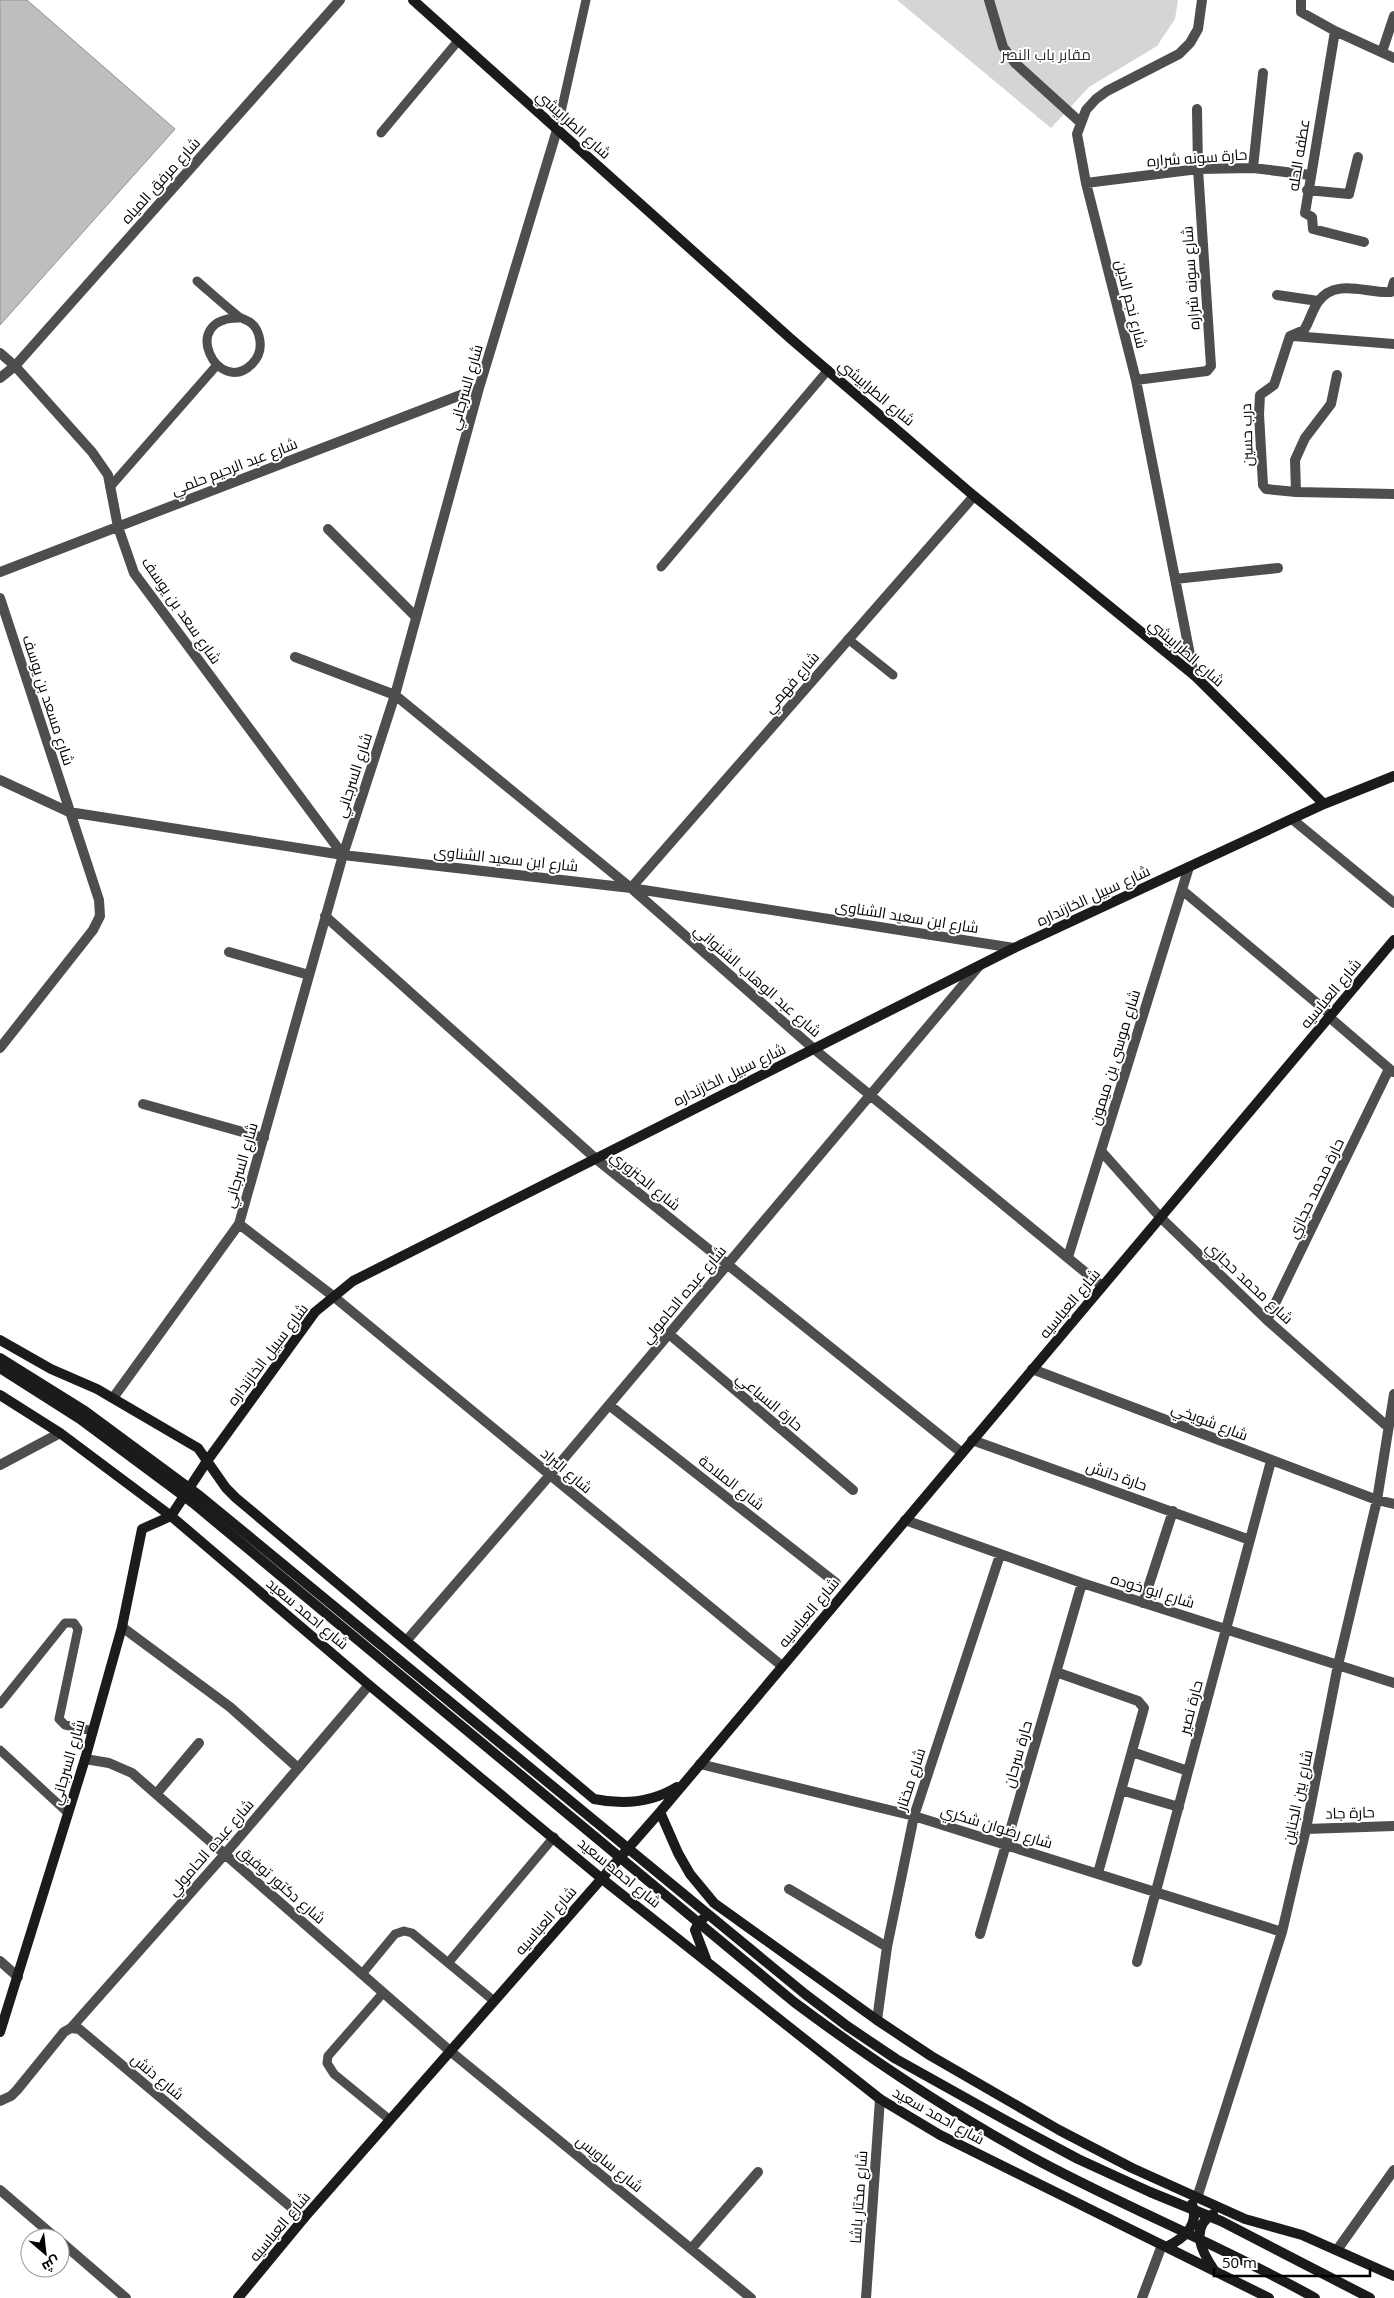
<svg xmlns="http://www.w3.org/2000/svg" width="1394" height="2298" font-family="'Open Sans',Cairo,sans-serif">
  <rect width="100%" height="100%" fill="#fff"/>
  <!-- green -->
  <path fill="#d5d5d5" d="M897,0H1178L1175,19L1157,46L1089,87L1051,128Z"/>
  <!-- building -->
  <path fill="#bebebe" stroke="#929292" d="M0,0H27L175,129L0,325Z"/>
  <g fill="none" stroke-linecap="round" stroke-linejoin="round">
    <!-- lane -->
    <path stroke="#4e4e4e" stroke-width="9" d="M557,130L586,0
      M381,133L458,41
      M197,281C211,293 224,305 238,316C242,319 248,320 251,323C255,326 258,332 259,336C262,347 260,356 252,364C218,398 177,317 240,318
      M110,487L217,365
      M661,567L828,370
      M848,639L893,675
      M0,1704L65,1623H74L78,1629L59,1719L65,1725L93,1731
      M0,1750L68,1813
      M448,1963L554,1837
      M362,1974L395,1934L404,1931L412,1933L494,2001
      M383,1993L328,2056L327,2063L334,2074L390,2120"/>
    <!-- street -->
    <path stroke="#4e4e4e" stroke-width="10" d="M989,0L1003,47L1015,63L1080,122
      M1301,0V12L1335,31L1394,58
      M1335,31L1305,213L1312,217L1313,229L1364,242
      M1382,52L1394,16
      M1253,168L1263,73
      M1086,183L1198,169L1253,168L1310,175
      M1307,190L1349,194L1358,157
      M1394,282L1391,292C1368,294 1335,277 1318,302C1312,310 1310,321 1304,330L1290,336L1274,385L1260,395L1259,414L1263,485L1266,489L1296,492L1394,494
      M1277,295L1318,301
      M1293,336L1394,344
      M0,353L15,366L92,452L108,475L118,527L134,573L343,855
      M0,378L15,366L340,0
      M1136,380L1207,371L1211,366L1198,169L1197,109
      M1296,492L1295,460L1305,438L1331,404L1337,375
      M328,529L416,617
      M0,572L479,388
      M1175,579L1278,568
      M0,598L99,900L100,916L93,930L0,1048
      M295,657L395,695L631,888L814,1049L1102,1286
      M1194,675L1136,380L1086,183L1077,134L1086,110L1096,99L1107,91L1179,54L1190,43L1198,29L1202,0
      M0,780L69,812L343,855L631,888L1014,948
      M1292,819L1394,903
      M631,888L974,496
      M1182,890L1331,1015
      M325,916L595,1158L962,1453
      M229,952L309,975
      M1329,1017L1393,1072
      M143,1104L264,1138
      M1101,1151L1160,1217L1267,1320L1388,1427
      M239,1224L333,1296L782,1666
      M1068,1257L1189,867
      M1267,1320L1389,1069
      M669,1334L853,1490
      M1032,1369L1377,1500L1394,1504
      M113,1398L239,1224L343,855L395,695L479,388L557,130
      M609,1405L836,1583
      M972,1440L1250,1540
      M0,1465L60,1433
      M905,1520L1082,1583L1394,1683
      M1143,1603L1173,1511
      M122,1627L230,1707L298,1768
      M407,1640L550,1475L979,966
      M1056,1672L1138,1701L1144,1708L1098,1873
      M1132,1752L1188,1771
      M85,1759L109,1763L132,1773L450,2051L751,2298
      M700,1764L914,1816L1282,1932
      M1121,1790L1179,1807
      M157,1793L199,1743
      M1306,1829L1394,1826
      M789,1889L887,1947
      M980,1934L1082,1583
      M0,1961L18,1977
      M1137,1962L1271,1461
      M877,2020L887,1947L914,1816L1000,1555
      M71,2028L225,1854L369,1685
      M0,2101L11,2096L17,2090L64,2032L71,2028L79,2029L304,2218
      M0,2190L56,2238
      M1197,2198L1282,1932L1306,1829L1338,1665L1377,1500L1394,1394
      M60,2241L126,2298
      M691,2249L758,2172
      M1337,2250L1394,2170
      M866,2298L880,2099
      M1142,2298L1162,2245"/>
    <!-- secondary -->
    <path stroke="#1b1b1b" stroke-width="10" d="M413,0L791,339L974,496L1194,675L1324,804
      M0,1340L51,1369L97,1389L191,1444L198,1448L226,1488L236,1498L594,1799C623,1805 651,1803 677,1787
      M0,1358L85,1411L200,1496L805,1994L847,2026L896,2059L1007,2121L1078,2159L1150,2192L1221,2221L1370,2298
      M0,1368L80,1419L193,1503L794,2002C873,2061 954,2115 1041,2162C1131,2210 1226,2248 1315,2298
      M0,1395L60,1433L171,1516L369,1685L601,1878L880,2099L940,2135L1269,2298
      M660,1812L678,1853L690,1874L714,1903L877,2020L931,2056L1059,2130L1132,2168L1245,2219L1302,2235L1394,2276
      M703,1919L699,1922L695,1930L706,1959
      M0,2032L85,1759L122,1627L142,1529L171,1516L207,1461L315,1312L353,1281L1014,948L1324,804L1394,776
      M1213,2214C1189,2228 1202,2252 1214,2270
      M1166,2247C1183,2239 1200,2225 1192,2204
      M238,2298L304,2218L660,1812L1394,940"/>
  </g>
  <g text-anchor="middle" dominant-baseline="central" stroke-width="4" stroke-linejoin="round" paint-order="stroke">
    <!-- park labels -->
    <g font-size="15" fill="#2c2c2c" stroke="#fff">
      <text x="1046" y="54">مقابر باب النصر</text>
    </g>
    <!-- street labels -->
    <g font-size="15" fill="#000" stroke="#fff">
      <text transform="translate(574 124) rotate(42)">شارع الطرابيشي</text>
      <text transform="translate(1298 155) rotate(-81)">عطفه الحله</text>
      <text transform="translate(1197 157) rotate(-4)">حارة سونه شراره</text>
      <text transform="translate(160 180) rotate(-48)">شارع مرفق المياه</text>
      <text transform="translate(1190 278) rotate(-94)">شارع سونه شراره</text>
      <text transform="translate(1132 304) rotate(76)">شارع نجم الدين</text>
      <text transform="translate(465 387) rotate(-74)">شارع السرجاني</text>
      <text transform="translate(877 392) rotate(40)">شارع الطرابيشي</text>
      <text transform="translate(1246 435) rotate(-92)">درب حسين</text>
      <text transform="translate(234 466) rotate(-21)">شارع عبد الرحيم حلمي</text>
      <text transform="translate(182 610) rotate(55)">شارع سعد بن يوسف</text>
      <text transform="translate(1187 652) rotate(41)">شارع الطرابيشي</text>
      <text transform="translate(791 682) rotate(-49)">شارع فهمي</text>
      <text transform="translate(49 700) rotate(72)">شارع مسعد بن يوسف</text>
      <text transform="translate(353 775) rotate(-72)">شارع السرجاني</text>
      <text transform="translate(506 858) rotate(6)">شارع ابن سعيد الشناوى</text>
      <text transform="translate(1093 895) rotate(-25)">شارع سبيل الخازنداره</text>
      <text transform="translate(907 916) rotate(9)">شارع ابن سعيد الشناوى</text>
      <text transform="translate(758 980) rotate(41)">شارع عبد الوهاب الشنواني</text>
      <text transform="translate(1330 993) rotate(-50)">شارع العباسيه</text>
      <text transform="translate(1114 1057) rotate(-73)">شارع موسى بن ميمون</text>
      <text transform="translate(729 1074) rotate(-26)">شارع سبيل الخازنداره</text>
      <text transform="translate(240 1165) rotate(-74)">شارع السرجاني</text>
      <text transform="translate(646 1180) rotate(39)">شارع الجنزوري</text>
      <text transform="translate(1315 1188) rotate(-64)">حارة محمد حجازي</text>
      <text transform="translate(1250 1282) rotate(43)">شارع محمد حجازي</text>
      <text transform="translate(683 1294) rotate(-50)">شارع عبده الحامولي</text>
      <text transform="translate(1069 1303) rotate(-50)">شارع العباسيه</text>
      <text transform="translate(267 1354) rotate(-53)">شارع سبيل الخازنداره</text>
      <text transform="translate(770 1401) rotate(40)">حارة السباعي</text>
      <text transform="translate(1210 1421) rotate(21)">شارع شويخي</text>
      <text transform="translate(567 1470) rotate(40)">شارع البراد</text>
      <text transform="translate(1117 1475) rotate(19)">حارة دانش</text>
      <text transform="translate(732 1482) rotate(38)">شارع الملاحة</text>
      <text transform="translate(1153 1590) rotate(17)">شارع ابو خوده</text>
      <text transform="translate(808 1612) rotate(-50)">شارع العباسيه</text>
      <text transform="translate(308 1613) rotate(40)">شارع احمد سعيد</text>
      <text transform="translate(1190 1707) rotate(-75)">حارة نصير</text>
      <text transform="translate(1017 1754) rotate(-74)">حارة سرحان</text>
      <text transform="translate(67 1762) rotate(-74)">شارع السرجاني</text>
      <text transform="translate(910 1779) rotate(-72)">شارع مختار</text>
      <text transform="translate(1297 1797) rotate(-78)">شارع بين الجناين</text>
      <text transform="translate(1350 1812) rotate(-2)">حارة جاد</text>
      <text transform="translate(997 1826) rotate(17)">شارع رضوان شكري</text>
      <text transform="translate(210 1847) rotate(-49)">شارع عبده الحامولي</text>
      <text transform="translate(620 1872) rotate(39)">شارع احمد سعيد</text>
      <text transform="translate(282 1884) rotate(41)">شارع دكتور توفيق</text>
      <text transform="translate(545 1920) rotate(-49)">شارع العباسيه</text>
      <text transform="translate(158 2076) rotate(40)">شارع دنش</text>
      <text transform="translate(939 2115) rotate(29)">شارع احمد سعيد</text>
      <text transform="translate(610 2163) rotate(39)">شارع ساويس</text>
      <text transform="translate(858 2197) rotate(-86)">شارع مختار باشا</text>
      <text transform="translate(279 2226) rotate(-50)">شارع العباسيه</text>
    </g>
  </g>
  <!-- north arrow -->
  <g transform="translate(45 2253) rotate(152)"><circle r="24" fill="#ffffff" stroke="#999999"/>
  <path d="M0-4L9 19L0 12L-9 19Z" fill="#000000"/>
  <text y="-8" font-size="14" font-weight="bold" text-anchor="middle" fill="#000000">ش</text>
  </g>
  <!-- scale -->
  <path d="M1214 2268v8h156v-8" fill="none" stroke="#000000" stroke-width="2.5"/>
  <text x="1222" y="2268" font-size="15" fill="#000000" stroke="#ffffff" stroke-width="4" paint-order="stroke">50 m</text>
</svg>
